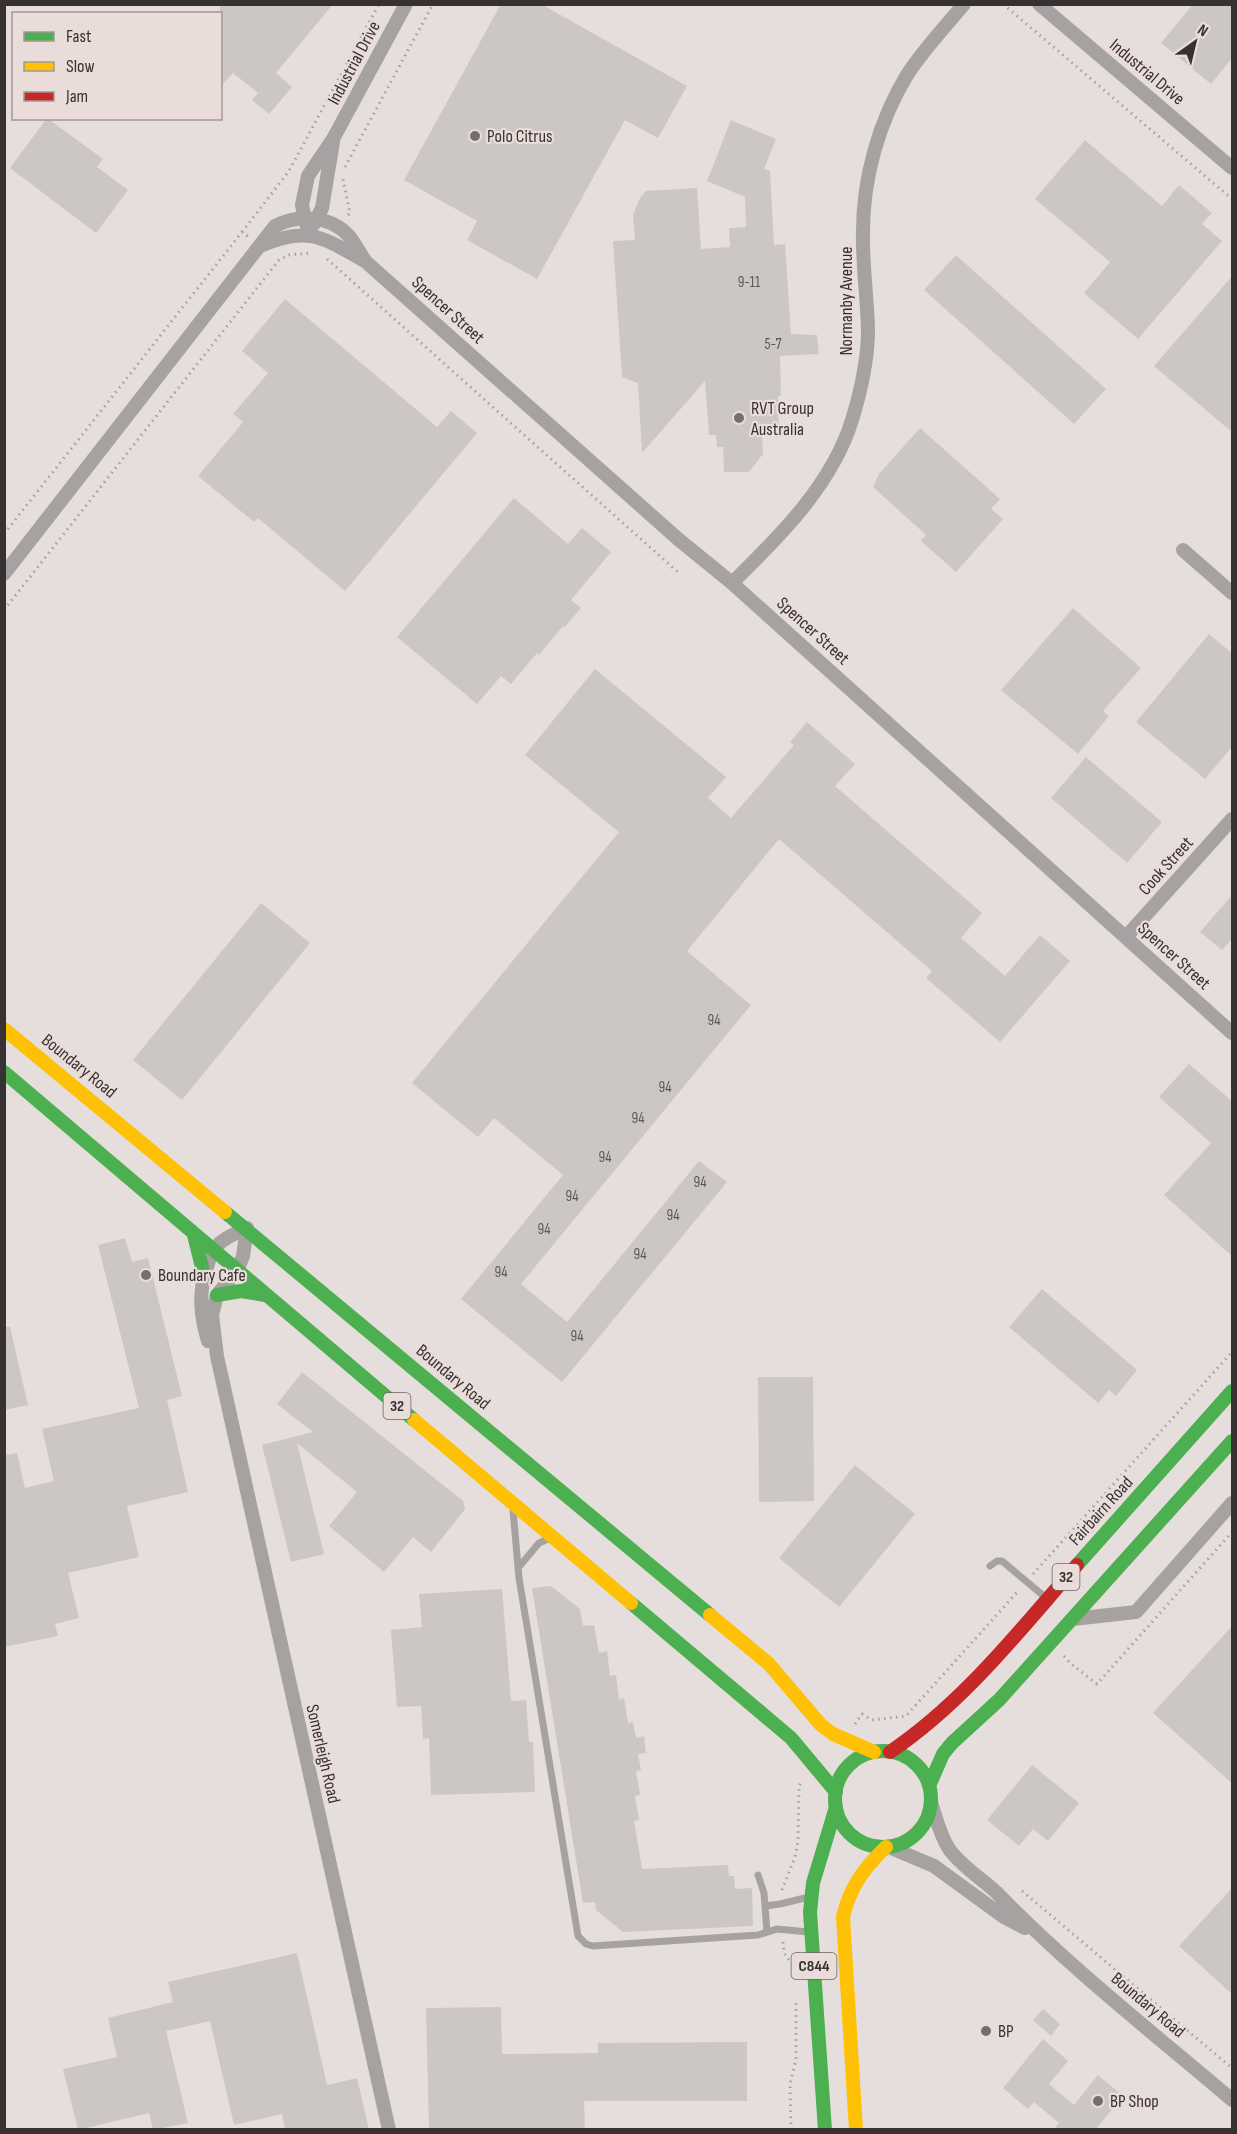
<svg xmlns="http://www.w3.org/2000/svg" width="1237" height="2134" font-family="'Sofia Sans Condensed',sans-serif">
  <rect width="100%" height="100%" fill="#e6dedc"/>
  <!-- building -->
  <path fill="#ccc7c5" d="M220,4H333L276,73L292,87L269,114L252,100L258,93L233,73L220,87Z
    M501,4H541L687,86L658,138L625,120L537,279L467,240L477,221L404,180Z
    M1193,4H1233V57L1211,84L1161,43Z
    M47,118L103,159L97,167L128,190L96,233L10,168Z
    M731,120L776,139L764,169L770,171L774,245L785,244L791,334L817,335L819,354L780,356L781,396H778L779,433L762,434L763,454L749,472H724L723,447H717L716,435H709L705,381L642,453L638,383L622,377L613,241L635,240L633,215L640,198L646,191L697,188L701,249L730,247L729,228L746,227L745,197L707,181Z
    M1085,140L1162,206L1179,185L1212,213L1202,224L1222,241L1138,339L1084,293L1110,262L1035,199Z
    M956,255L1106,389L1074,424L924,290Z
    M1233,275V433L1154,366Z
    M285,299L437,427L451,411L477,433L345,591L258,518L254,522L198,476L243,422L233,414L268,373L242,351Z
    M920,428L1000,499L991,509L1003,519L956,572L921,541L926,535L873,487L879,474Z
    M514,498L568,544L582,528L611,552L571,600L581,608L565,627L563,626L539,655L537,653L511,684L501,676L477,704L397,637Z
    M1073,608L1141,668L1103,711L1109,716L1078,754L1001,690Z
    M1209,634L1233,654V746L1205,779L1136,722Z
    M595,669L726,777L708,798L731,818L794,745L790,742L807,722L855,764L835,786L982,913L961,938L1005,976L1040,935L1070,961L1000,1042L926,978L932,971L779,839L687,951L751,1005L521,1284L567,1322L699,1161L727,1182L562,1382L461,1299L563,1175L494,1118L478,1137L412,1083L619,832L525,755Z
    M1086,757L1162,822L1127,863L1051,798Z
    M1233,894V938L1222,950L1200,932Z
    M261,903L310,943L182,1100L133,1060Z
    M1189,1064L1233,1102V1257L1164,1195L1211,1143L1159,1097Z
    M125,1238L132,1262L148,1258L182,1396L167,1400L188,1492L127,1506L139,1557L68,1573L79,1618L55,1624L58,1636L4,1647V1455L17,1453L25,1488L54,1481L42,1429L139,1408L98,1245Z
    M1042,1289L1137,1370L1116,1396L1109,1390L1098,1403L1009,1327Z
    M4,1327H10L28,1405L4,1410Z
    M302,1372L463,1501L465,1509L431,1552L413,1537L384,1572L329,1526L357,1492L297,1443L324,1554L291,1562L262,1445L313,1432L277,1404Z
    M758,1377H813L814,1501L759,1502Z
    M855,1465L915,1514L839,1607L779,1558Z
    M551,1586L580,1609L583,1626L594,1625L599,1653L607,1651L610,1676L616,1675L619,1700L624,1698L628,1723L633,1722L636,1738L644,1736L646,1753L638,1754L641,1770L636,1771L640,1795L635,1796L639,1820L634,1821L642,1869L728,1865L729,1876H734L735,1889L752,1888L753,1926L623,1932L596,1910L595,1902L583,1903L532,1588Z
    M502,1589L511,1701L526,1700L529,1742H533L535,1792L431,1795L429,1738L423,1739L421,1706L397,1707L391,1630L422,1627L419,1594Z
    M1233,1625V1784L1153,1713Z
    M1032,1765L1079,1803L1048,1841L1033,1829L1019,1846L987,1820Z
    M1233,1887V1995L1179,1946Z
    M297,1953L327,2085L357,2078L369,2130H285L282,2114L234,2125L210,2021L166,2031L188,2123L153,2130L149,2113L78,2130L63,2069L117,2057L108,2018L173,2002L168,1982Z
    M501,2007L502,2054L598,2053V2043L747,2042V2101H584L585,2130H429L426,2008Z
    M1043,2009L1060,2024L1051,2036L1033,2020Z
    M1043,2039L1068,2061L1049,2084L1074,2105L1098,2075L1123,2096L1095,2130H1053L1059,2123L1034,2102L1028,2109L1003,2088Z"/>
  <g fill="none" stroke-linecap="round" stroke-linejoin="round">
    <!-- path -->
    <path stroke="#a5a1a0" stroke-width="3" stroke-dasharray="1.5 4.5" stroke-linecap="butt" d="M1003,4L1232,199
      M345,167L433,4
      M343,179L350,213L347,216
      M242,232L289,171L379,4
      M327,259L680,574
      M4,534L242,232L250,238
      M4,610L279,260L288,255L311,253
      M1033,1574L1232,1352
      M1064,1656L1070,1663L1097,1684L1232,1532
      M855,1724L862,1714L872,1720L906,1716L1019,1590
      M782,1890L795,1857L798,1841L799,1786L802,1781
      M1022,1891L1232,2068
      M783,1942L784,1953L795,1968
      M791,2130L790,2084L796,2059V2001"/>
    <!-- lane -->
    <path stroke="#a6a2a1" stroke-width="7" d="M513,1510L519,1578L578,1936L586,1944L593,1946L758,1935L777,1929L809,1932
      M990,1566L997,1561H1002L1045,1597
      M518,1568L539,1543L548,1539
      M758,1875L764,1893L767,1932
      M765,1906L780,1904L809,1897"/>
    <!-- street -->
    <path stroke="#a6a2a1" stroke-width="14" d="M1039,4L1232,168
      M314,224L322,208L333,142
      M307,227L302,205L308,176L333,139L406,4
      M260,246C309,225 323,238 365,261L678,539L732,583L1232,1033
      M1183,550L1232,593
      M4,574L275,226C298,214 330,215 349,236C355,243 359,252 364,259
      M732,583C779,537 832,485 852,420C860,394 867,363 868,335C868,301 862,266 863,231C863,178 879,121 907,75C923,50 945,27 964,4
      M1126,937L1232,819
      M247,1228L243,1256L237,1271L217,1295L212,1315L217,1356L389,2130
      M208,1341C200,1314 198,1291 208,1264C209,1260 210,1255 213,1251C220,1239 235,1234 247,1228
      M1073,1619L1136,1612L1232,1503
      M931,1802C936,1818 940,1835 949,1849C961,1866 981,1878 996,1892C1069,1967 1152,2032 1232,2100
      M889,1847L934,1866L1004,1917L1025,1928"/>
    <!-- fast -->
    <path stroke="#4caf50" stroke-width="14" d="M4,1072L414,1420
      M225,1212L710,1615
      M194,1235L204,1275
      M217,1295L241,1291L265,1295
      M1077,1565L1232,1391
      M631,1603L791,1738L836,1792
      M835 1799a48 48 0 1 1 96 0a48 48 0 1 1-96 0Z
      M929,1786L943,1754L952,1743L999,1700L1232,1441
      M825,2130L810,1912L813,1883L836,1807"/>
    <!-- slow -->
    <path stroke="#ffc107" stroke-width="14" d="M4,1029L225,1212
      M414,1420L631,1603
      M710,1615L769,1664L821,1725L833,1734L874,1752
      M856,2130L843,1917C850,1887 864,1868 886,1847"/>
    <!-- jam -->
    <path stroke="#c62828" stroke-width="14" d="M890,1752C964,1702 1019,1631 1077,1565"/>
  </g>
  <!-- markers -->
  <g fill="#746e6d" stroke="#e9dcd9" stroke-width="2">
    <circle cx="475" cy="136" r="6"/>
    <circle cx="739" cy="418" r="6"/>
    <circle cx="146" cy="1275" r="6"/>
    <circle cx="986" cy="2031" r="6"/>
    <circle cx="1098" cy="2101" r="6"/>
  </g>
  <g text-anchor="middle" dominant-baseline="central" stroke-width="4.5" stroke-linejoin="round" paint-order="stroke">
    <!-- number labels -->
    <g font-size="15" fill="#5d5857">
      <text x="749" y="282">9-11</text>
      <text x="773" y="344">5-7</text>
      <text x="714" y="1020">94</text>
      <text x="665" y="1087">94</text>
      <text x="638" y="1118">94</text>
      <text x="605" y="1157">94</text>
      <text x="700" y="1182">94</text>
      <text x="572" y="1196">94</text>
      <text x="673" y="1215">94</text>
      <text x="544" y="1229">94</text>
      <text x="640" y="1254">94</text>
      <text x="501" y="1272">94</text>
      <text x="577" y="1336">94</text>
    </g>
    <!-- shield labels -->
    <g fill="#e9dcd9" stroke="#6c6563" stroke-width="1.5">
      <rect x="383.5" y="1393" width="27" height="26" rx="4.5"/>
      <rect x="1052.5" y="1564" width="27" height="26" rx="4.5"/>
      <rect x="791.5" y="1953" width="45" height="26" rx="4.5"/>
    </g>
    <g font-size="16" font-weight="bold" fill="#373231">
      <text x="397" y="1406">32</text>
      <text x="1066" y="1577">32</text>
      <text x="814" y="1966">C844</text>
    </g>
    <!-- street labels -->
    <g font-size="18" fill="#373231" stroke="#e9dcd9">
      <text transform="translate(354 63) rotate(-62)">Industrial Drive</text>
      <text transform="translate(1147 72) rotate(40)">Industrial Drive</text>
      <text transform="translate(846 301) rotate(-90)">Normanby Avenue</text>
      <text transform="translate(448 310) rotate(42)">Spencer Street</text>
      <text transform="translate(813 631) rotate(42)">Spencer Street</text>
      <text transform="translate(1166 866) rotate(-48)">Cook Street</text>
      <text transform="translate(1174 956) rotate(42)">Spencer Street</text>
      <text transform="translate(79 1066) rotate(39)">Boundary Road</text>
      <text transform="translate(453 1377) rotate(40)">Boundary Road</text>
      <text transform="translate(1101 1511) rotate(-48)">Fairbairn Road</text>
      <text transform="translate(323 1754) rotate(77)">Somerleigh Road</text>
      <text transform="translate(1148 2005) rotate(40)">Boundary Road</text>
    </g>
    <!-- poi labels -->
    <g font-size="18" fill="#373231" stroke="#e9dcd9" text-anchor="start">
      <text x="487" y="136">Polo Citrus</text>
      <text x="751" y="408">RVT Group<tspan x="751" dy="21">Australia</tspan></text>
      <text x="158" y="1275">Boundary Cafe</text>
      <text x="998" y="2031">BP</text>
      <text x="1110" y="2101">BP Shop</text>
    </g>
  </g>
  <!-- border -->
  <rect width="1237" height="2134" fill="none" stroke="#373231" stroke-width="12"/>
  <!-- legend -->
  <rect x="12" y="12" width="210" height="108" fill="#e9dcd9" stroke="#a29896" stroke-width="1.5"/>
  <rect x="24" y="32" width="30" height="9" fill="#4caf50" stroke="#a29896" stroke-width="1.5"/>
  <text x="66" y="42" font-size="18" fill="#373231">Fast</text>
  <rect x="24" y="62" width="30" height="9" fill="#ffc107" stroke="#a29896" stroke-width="1.5"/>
  <text x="66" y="72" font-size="18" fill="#373231">Slow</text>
  <rect x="24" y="92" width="30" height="9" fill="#c62828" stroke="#a29896" stroke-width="1.5"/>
  <text x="66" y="102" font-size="18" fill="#373231">Jam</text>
  <!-- north arrow -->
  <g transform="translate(1195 42) rotate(34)" stroke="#e9dcd9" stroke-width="4.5" paint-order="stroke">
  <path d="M0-4.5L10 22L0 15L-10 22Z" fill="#373231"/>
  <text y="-9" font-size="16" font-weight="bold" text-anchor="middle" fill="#373231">N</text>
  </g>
</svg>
